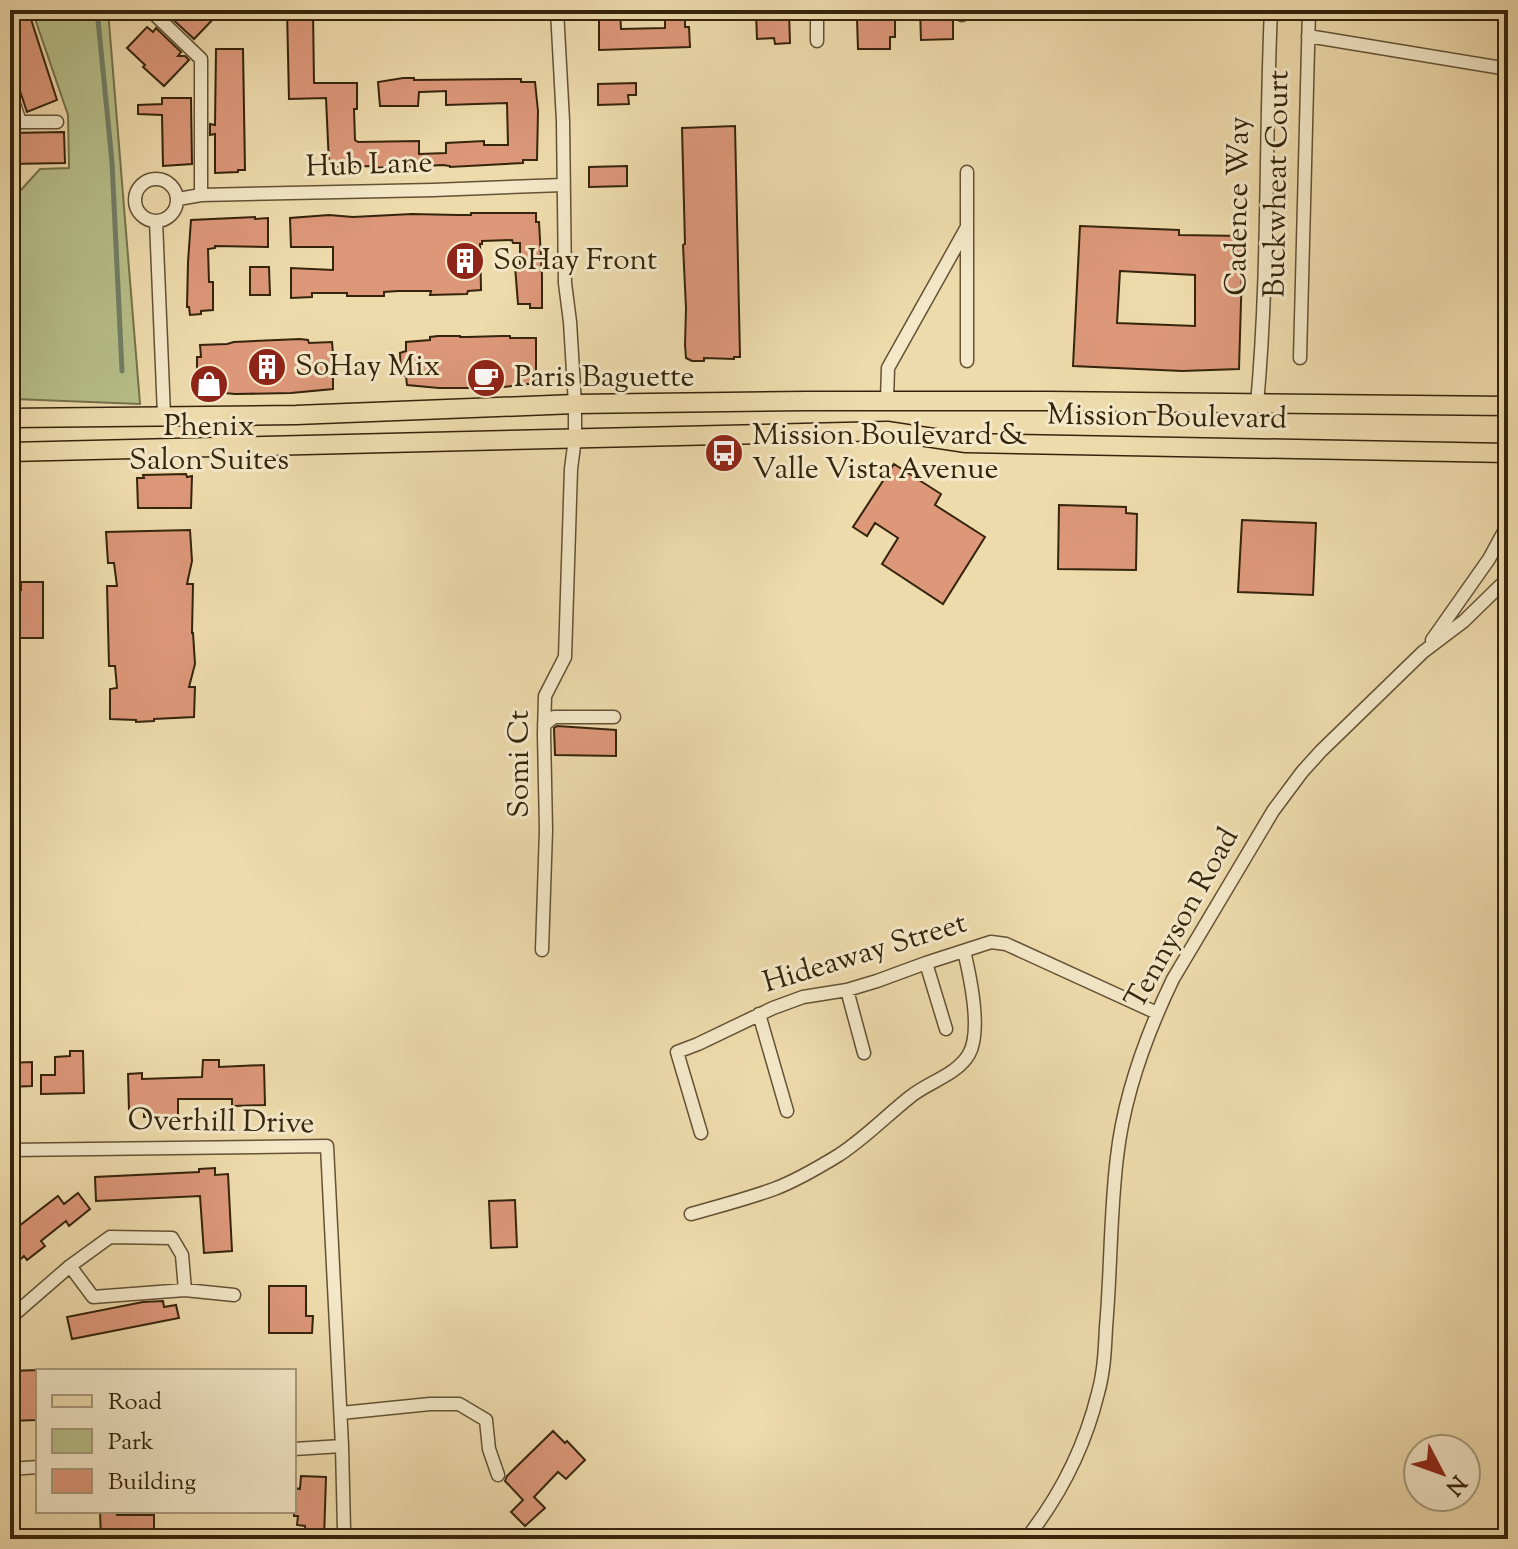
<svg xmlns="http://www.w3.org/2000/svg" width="1518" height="1549" font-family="'Sorts Mill Goudy',serif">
  <rect width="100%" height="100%" fill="#eedbac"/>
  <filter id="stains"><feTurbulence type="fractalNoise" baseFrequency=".0025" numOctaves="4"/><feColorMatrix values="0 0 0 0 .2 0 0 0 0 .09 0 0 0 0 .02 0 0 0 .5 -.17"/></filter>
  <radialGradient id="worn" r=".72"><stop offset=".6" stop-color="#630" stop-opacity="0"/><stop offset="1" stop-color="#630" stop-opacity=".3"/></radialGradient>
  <!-- green -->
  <path fill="#b7c08a" stroke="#76724b" stroke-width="2" d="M32,10H108L140,404L14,399L10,394V202L40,169L69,168L68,115Z"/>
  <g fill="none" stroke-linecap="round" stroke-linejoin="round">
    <!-- stream -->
    <path stroke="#727f69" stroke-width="5" d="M97,10L112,162L122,371"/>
  </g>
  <!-- building -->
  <path fill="#dd987a" stroke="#35240c" stroke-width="2" fill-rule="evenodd" d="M19,10H28L57,100L27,112L10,61V13Z
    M172,10H222L194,39L168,15Z
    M287,10H313L314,83H357V109H354L355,140L358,142L419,141V154L446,153V143L484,141V145H508L507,103L446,105V91L422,92H419L418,106H380L378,82L403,78H414V80L521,79V82H535L538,111L537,160H523V163L450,167V166L443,165L388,168L371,167V166L343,167H338V164H329L326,98L289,99Z
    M599,10H620L621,29L665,28V10H685V27H689L690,47L599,50Z
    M920,10H953V39L921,40Z
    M789,12L790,43L775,44L774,38L757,39L756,13Z
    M857,19H895V37H890V49H858Z
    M147,27L153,32L156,28L181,52L178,56H185L189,60L164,86L143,67L145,65L127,48Z
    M216,49H243L245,170H238V172L215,173V134L210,135V124L215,125Z
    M636,83V95H628L629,104L598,105V84Z
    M162,98H191L192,164L163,166L162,115L138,114V105L162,104Z
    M735,126L740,357H734V359L704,358V361H692L686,358L685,345L686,308L683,245L685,244L682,128Z
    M64,132L65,163L10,164V133Z
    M627,166V186L589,187V167Z
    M471,213H536V222H539L542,275V308H530V304H518L515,266H520V243H513L512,240L482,241V244H480L481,290L468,291L467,294L430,295L431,291H398L384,292V296H347V293H312V297L291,298V268L333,270V247H291L290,218L329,215L353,217L412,214L458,215H471Z
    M255,217V219L268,218V247L215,246V248L208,249L209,282H213V310L201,311V314L190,315L189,307H187L188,262L191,220Z
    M1080,226L1179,230V235L1243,236L1239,369L1182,371L1073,366ZM1120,271L1195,275V326L1117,323Z
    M250,267H269L270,295H250Z
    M438,336H460V337H468L501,336H510V338H536V383L495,388H439L407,385L406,376L401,375L400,353L406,351V342L430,340V337Z
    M300,339L308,340L309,343L332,342L333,354H336L337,376L333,377V389L291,393L235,394L203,391L202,382L197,381V357H201L200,345L227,344L234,342Z
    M894,464L941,494L935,505L985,537L943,604L882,564L898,538L875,523L867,536L853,527Z
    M186,474L187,477L192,476L191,508H138L137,478H144L143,475Z
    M1059,505L1126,507V513L1137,514L1136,570L1058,569Z
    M1242,520L1316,523L1313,595L1238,592Z
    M190,530L192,561L187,584H193L192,633H193L195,664L189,687H195L194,717L154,719V721L136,722V720L110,719V689L117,688L115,666H109L107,586H117L114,563H108L106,532Z
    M21,582H43V638H10V590H21Z
    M557,726L616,730V756L555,755L554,728Z
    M70,1051H83L84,1093L41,1094V1075H55V1057L70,1056Z
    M203,1060H219V1067L264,1065L265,1105L232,1106V1099H178V1116L144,1117V1109L129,1110L128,1074L142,1073V1079L202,1077Z
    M32,1062V1086L10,1087V1063Z
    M215,1168V1175L228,1174L232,1251L204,1253L200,1196L96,1201L95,1177L199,1172V1169Z
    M78,1193L90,1209L69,1226L66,1221L41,1241L45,1246L27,1260L24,1256L10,1269V1233L58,1196L64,1204Z
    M515,1200L517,1247L491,1248L489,1201Z
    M269,1286H306V1316H313L312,1333H269Z
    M163,1301L164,1307L176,1305L179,1318L72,1339L67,1317L143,1302Z
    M38,1370L37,1420L10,1421V1371Z
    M553,1431L565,1443L567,1441L585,1460L566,1479L558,1472L534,1497L545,1508L525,1526L511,1512L523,1500L505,1481L507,1476Z
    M301,1476L326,1477L324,1539H306L305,1526L297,1525L298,1516H294V1488L300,1489Z
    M100,1511H117V1515H154V1539H101Z"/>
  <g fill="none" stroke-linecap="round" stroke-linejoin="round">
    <!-- minor casing -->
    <g stroke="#635234" stroke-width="15">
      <path id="minor" d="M150,10L201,59V195
        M817,10V41
        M1489,10L1508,13
        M962,15V10
        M1308,36L1508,69
        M10,92L20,122
        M10,122H57
        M135 200a21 21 0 1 1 42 0a21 21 0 1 1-42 0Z
        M178,199L201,195L433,190L563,185
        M156,221L164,415
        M1300,358L1309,10
        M967,361V172
        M887,400L888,368L967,227
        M1257,404C1269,273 1265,141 1271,10
        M1432,640L1489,559L1508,524
        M544,725L554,717H614
        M542,950L546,830L544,734L545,696L565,657L571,469L575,438V404L570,322L565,283L563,121L557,10
        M926,963L946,1029
        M847,990L864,1053
        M759,1014L787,1111
        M701,1133L677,1052L698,1044L773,1008L803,997L847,990L877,981L926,963L991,942L1006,944L1157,1013
        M10,1150L327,1146L342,1446L344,1530
        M691,1214C719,1206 747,1199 774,1189C793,1182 821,1166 839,1155C865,1138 886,1116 910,1097C928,1082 957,1075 969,1054C982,1031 970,976 964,951
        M70,1266L110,1237L172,1238L182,1255L185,1290
        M10,1318L70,1266L93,1297L185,1290L234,1295
        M341,1413L430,1404H459L486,1420L489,1449L498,1475
        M294,1449L342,1446
        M10,1469L38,1467
        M1026,1539C1060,1496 1085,1446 1098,1393C1104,1372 1105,1349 1106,1327C1111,1271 1110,1214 1117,1157C1124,1095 1146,1035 1173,979L1273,811L1302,772L1321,751L1423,652L1464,621L1508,578"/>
    </g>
    <!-- primary casing -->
    <g stroke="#35240c" stroke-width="21">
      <path id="primary" d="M10,418L296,415L575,404L807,401H1048L1508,406
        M10,452L887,431L966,443L1508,453"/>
    </g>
    <!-- minor -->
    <use href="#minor" stroke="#f4e8c9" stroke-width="12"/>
    <!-- primary -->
    <use href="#primary" stroke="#eedbac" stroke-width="18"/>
  </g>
  <!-- icons -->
  <defs>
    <g id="building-disc" transform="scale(2)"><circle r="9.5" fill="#8f2418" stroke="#f4e8c9"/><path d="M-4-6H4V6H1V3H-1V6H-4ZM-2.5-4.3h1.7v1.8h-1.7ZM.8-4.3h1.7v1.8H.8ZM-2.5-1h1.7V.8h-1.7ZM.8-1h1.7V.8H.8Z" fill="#fff"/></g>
    <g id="cafe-disc" transform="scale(2)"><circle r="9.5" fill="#8f2418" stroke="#f4e8c9"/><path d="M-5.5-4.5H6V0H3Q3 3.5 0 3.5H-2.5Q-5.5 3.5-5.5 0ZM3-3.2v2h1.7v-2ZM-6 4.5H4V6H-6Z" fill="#fff"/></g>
    <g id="shop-disc" transform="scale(2)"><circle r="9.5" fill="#8f2418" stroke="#f4e8c9"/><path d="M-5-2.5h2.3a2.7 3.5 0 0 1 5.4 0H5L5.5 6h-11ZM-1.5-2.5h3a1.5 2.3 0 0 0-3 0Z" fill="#fff"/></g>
    <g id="bus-disc" transform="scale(2)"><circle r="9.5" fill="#8f2418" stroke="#f4e8c9"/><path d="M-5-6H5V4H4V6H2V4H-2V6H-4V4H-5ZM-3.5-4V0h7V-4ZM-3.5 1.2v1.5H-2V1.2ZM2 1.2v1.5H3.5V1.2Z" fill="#fff"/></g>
  </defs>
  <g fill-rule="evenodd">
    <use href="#building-disc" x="465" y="261"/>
    <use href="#building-disc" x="267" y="367"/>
    <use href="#cafe-disc" x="486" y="378"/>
    <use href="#shop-disc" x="209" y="384"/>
    <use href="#bus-disc" x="724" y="453"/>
  </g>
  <g text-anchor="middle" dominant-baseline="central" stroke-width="6" stroke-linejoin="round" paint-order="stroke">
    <!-- street labels -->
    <g font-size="30" fill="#35240c" stroke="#f4e8c9">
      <text transform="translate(369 166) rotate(-2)">Hub Lane</text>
      <text transform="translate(1278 184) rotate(-89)">Buckwheat Court</text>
      <text transform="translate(1239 206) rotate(-89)">Cadence Way</text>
      <text transform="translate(1167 418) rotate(1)">Mission Boulevard</text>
      <text transform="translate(520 764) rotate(-90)">Somi Ct</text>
      <text transform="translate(1183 919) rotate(-61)">Tennyson Road</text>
      <text transform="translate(865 954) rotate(-17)">Hideaway Street</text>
      <text transform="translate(221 1123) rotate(1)">Overhill Drive</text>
    </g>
    <!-- poi labels -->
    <g font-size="30" fill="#35240c" stroke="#f4e8c9" text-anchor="start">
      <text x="493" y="261">SoHay Front</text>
      <text x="295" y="367">SoHay Mix</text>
      <text x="514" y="378">Paris Baguette</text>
      <text x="209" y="427" text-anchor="middle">Phenix<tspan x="209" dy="34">Salon Suites</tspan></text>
      <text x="752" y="436">Mission Boulevard &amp;<tspan x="752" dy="34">Valle Vista Avenue</tspan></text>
    </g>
  </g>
  <!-- margin -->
  <rect width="1518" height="1549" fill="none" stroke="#eedbac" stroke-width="40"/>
  <rect x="12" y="12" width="1494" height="1525" fill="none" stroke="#35240c" stroke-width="4"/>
  <rect x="20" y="20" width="1478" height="1509" fill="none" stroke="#35240c" stroke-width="2"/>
  <!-- legend -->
  <rect x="36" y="1369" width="260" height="144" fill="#f4e8c9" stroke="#a89a7d" stroke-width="2"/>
  <rect x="52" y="1395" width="40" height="12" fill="#eedbac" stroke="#a89a7d" stroke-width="2"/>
  <text x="108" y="1409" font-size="24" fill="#35240c">Road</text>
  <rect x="52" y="1429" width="40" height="24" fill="#b7c08a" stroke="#a89a7d" stroke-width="2"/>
  <text x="108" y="1449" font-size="24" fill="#35240c">Park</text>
  <rect x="52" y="1469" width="40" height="24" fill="#dd987a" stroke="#a89a7d" stroke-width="2"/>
  <text x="108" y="1489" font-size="24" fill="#35240c">Building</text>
  <!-- north arrow -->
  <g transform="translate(1442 1473) rotate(131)"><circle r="38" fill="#f4e8c9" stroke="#a89a7d" stroke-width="2"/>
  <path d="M0-6L14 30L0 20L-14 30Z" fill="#8f2418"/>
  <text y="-12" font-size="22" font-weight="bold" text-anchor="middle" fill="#35240c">N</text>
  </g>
  <rect width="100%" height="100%" filter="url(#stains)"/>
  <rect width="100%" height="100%" fill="url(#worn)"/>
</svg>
